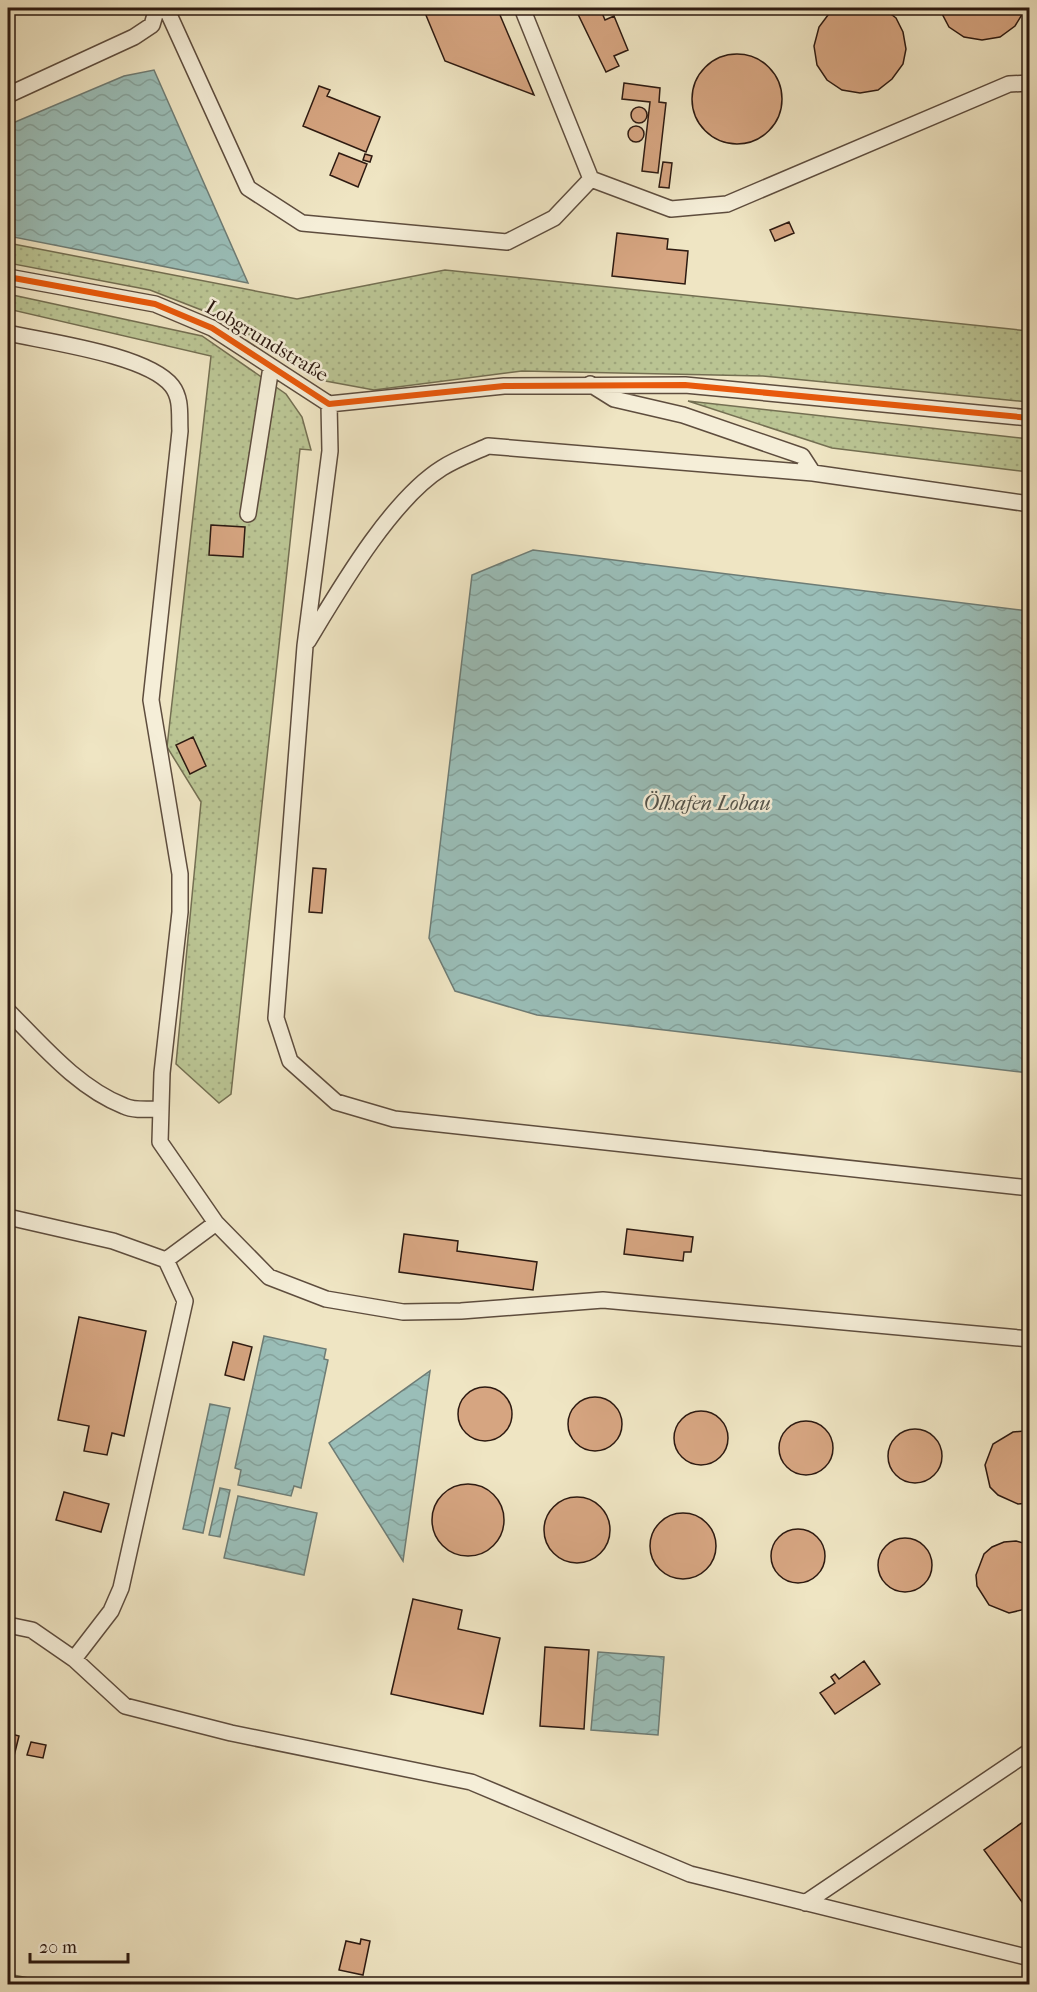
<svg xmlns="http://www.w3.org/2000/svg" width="1037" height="1992" font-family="'IM FELL French Canon',serif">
  <defs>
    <pattern id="grass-dots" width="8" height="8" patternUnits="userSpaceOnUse" patternTransform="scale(1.5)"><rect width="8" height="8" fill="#bac493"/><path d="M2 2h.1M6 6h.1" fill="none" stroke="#a0a87e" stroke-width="1.8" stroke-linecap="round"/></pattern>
    <pattern id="forest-firs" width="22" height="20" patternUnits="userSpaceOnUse" patternTransform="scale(1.5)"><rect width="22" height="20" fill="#bac493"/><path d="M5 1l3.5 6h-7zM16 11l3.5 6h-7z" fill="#a0a87e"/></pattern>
    <pattern id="water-waves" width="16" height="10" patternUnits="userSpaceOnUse" patternTransform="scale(1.5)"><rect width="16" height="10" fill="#9abeb8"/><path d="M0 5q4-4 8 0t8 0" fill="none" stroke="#85a39d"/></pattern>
  </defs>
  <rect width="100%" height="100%" fill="#efe5c3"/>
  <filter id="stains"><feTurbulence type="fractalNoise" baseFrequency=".00333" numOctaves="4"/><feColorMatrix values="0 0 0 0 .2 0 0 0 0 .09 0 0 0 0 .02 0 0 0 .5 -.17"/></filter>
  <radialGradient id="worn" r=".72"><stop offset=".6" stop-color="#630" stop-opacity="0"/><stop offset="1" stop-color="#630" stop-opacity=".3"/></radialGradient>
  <!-- grass -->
  <path fill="url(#grass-dots)" stroke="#746f52" stroke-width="1.5" d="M8,243L297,299L445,270L1029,331V402L763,376L522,371L374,390L320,380L222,318L150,290L8,263Z
    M8,294L202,336L286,394L302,417L311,450L300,449L231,1094L219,1103L176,1064L201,802L167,747L211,356L8,309Z
    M688,401L1029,439V472L832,448Z"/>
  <!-- forest -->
  <path fill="url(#forest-firs)" stroke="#746f52" stroke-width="1.5" d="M8,1974L59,1984H8Z"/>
  <!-- water -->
  <path fill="url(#water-waves)" stroke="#6e7c75" stroke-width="1.5" d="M154,70L248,283L8,236V125L124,76Z
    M533,550L1029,611V1073L537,1015L455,991L429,938L472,575Z
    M264,1336L326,1349L324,1359L328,1360L301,1488L294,1486L291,1496L238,1485L241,1470L235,1468Z
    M430,1371L403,1561L329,1443Z
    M210,1404L230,1408L203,1533L183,1529Z
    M220,1488L230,1490L220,1537L209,1535Z
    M238,1496L317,1513L304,1575L224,1558Z
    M598,1652L664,1657L658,1735L591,1730Z"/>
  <!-- building -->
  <path fill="#d6a581" stroke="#2d1a11" stroke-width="1.5" d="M423,8H497L534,95L445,61Z
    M575,8H600L605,20L614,16L628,50L614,56L619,66L606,72Z
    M839,8H883L896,18L903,32L906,49L903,64L892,79L878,90L860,93L842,90L827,80L817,65L814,46L819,27L831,11Z
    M939,8H1026L1015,26L1000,37L982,40L964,37L949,27Z
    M692 99a45 45 0 1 1 90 0a45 45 0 1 1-90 0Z
    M624,83L660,88L659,102L666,103L658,173L642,171L650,102L622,99Z
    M319,86L330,90L327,96L380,117L366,152L303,126Z
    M631 115a8 8 0 1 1 16 0a8 8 0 1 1-16 0Z
    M628 134a8 8 0 1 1 16 0a8 8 0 1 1-16 0Z
    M339,153L367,164L358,187L330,175Z
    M365,154L372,156L370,162L363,160Z
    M663,162L672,163L669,188L659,187Z
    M789,222L794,233L775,241L770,230Z
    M617,233L668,239L667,249L688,251L685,284L612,276Z
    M211,525L245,527L243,557L209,555Z
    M193,737L206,766L190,774L176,745Z
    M313,868L326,869L322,913L309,912Z
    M627,1229L693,1237L691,1252H684L683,1261L624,1254Z
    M404,1234L458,1241L457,1251L537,1262L533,1290L399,1272Z
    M79,1317L146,1331L124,1436L112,1433L107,1455L84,1451L89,1426L58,1420Z
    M233,1342L252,1347L244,1380L225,1375Z
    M458 1414a27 27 0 1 1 54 0a27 27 0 1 1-54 0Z
    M568 1424a27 27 0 1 1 54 0a27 27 0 1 1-54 0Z
    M674 1438a27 27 0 1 1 54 0a27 27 0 1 1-54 0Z
    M779 1448a27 27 0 1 1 54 0a27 27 0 1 1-54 0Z
    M888 1456a27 27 0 1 1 54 0a27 27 0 1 1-54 0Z
    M1025,1431L1030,1432V1503L1018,1504L998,1495L990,1487L985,1465L993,1444L1013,1432Z
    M432 1520a36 36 0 1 1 72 0a36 36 0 1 1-72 0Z
    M64,1492L109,1504L101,1532L56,1520Z
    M544 1530a33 33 0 1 1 66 0a33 33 0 1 1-66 0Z
    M650 1546a33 33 0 1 1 66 0a33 33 0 1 1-66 0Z
    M771 1556a27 27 0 1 1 54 0a27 27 0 1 1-54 0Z
    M878 1565a27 27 0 1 1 54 0a27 27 0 1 1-54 0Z
    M1016,1541L1030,1545V1608L1009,1613L989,1605L977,1586L976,1575L984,1554L992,1547L1004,1542Z
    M413,1599L462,1610L458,1629L500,1638L483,1714L391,1694Z
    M545,1647L589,1650L584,1729L540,1726Z
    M864,1661L880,1684L835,1714L820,1693L835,1683L831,1677L835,1674L839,1679Z
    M8,1733L19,1736L14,1756L8,1754Z
    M31,1742L46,1745L43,1758L27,1755Z
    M1030,1817V1913L984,1850Z
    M361,1939L370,1941L363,1975L339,1970L346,1941L360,1944Z"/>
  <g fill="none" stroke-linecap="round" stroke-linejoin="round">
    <!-- service casing -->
    <g stroke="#5e4d3e" stroke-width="18">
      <path id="service" d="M166,8L248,188L302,223L507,242L554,218L591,179L522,8
        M8,95L134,37L152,25L157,8
        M591,179L671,209L727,204L1009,84L1030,83
        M8,277L155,304L212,328L329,404
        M8,333C48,342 148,355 172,386C182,399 179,416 180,431L151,700L180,874V912L162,1073L160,1142L216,1223L269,1277L326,1299L403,1312L461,1311L603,1300L1030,1339
        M590,384L614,399L683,415L802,456L813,473L1030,504
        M329,404L330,451L305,646L276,1018L290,1061L336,1102L394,1119L1030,1188
        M329,404L504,386L685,385L1030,418
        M248,514L271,367
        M308,641C340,588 391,500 442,468C456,459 473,453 488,446L813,473
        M8,1011C42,1045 78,1088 124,1106C134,1111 150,1109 161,1109
        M8,1217L113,1241L166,1260L185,1301L121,1588L111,1611L74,1659
        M166,1260L216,1223
        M8,1625L32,1630L74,1659L125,1706L231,1733L471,1782L690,1874L1030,1958
        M805,1903L1030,1751"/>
    </g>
    <!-- service -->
    <use href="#service" stroke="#f5eed8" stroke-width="15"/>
    <!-- cycleway casing -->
    <g stroke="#f5eed8" stroke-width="10">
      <path id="cycleway" d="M8,277L155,304L212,328L329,404L504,386L685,385L1030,418"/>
    </g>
    <!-- cycleway -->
    <use href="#cycleway" stroke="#e8590c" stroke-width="6"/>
  </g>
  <g text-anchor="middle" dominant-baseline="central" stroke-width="5" stroke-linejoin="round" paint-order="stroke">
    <!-- street labels -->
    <g font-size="20" fill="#2d1a11" stroke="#f5eed8">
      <text transform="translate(267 341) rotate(31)">Lobgrundstraße</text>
    </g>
    <!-- water labels -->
    <g font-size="21" font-style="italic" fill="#53534b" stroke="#f5eed8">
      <text x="707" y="803">Ölhafen Lobau</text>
    </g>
  </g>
  <!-- margin -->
  <rect width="1037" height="1992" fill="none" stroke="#efe5c3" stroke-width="30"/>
  <rect x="9" y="9" width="1019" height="1974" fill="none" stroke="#2d1a11" stroke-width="3"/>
  <rect x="15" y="15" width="1007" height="1962" fill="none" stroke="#2d1a11" stroke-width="1.5"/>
  <!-- scale -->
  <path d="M30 1953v9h98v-9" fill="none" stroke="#2d1a11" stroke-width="3"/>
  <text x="39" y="1953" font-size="18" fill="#2d1a11" stroke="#f5eed8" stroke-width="4.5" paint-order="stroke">20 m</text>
  <rect width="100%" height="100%" filter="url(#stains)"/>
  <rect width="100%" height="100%" fill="url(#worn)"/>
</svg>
